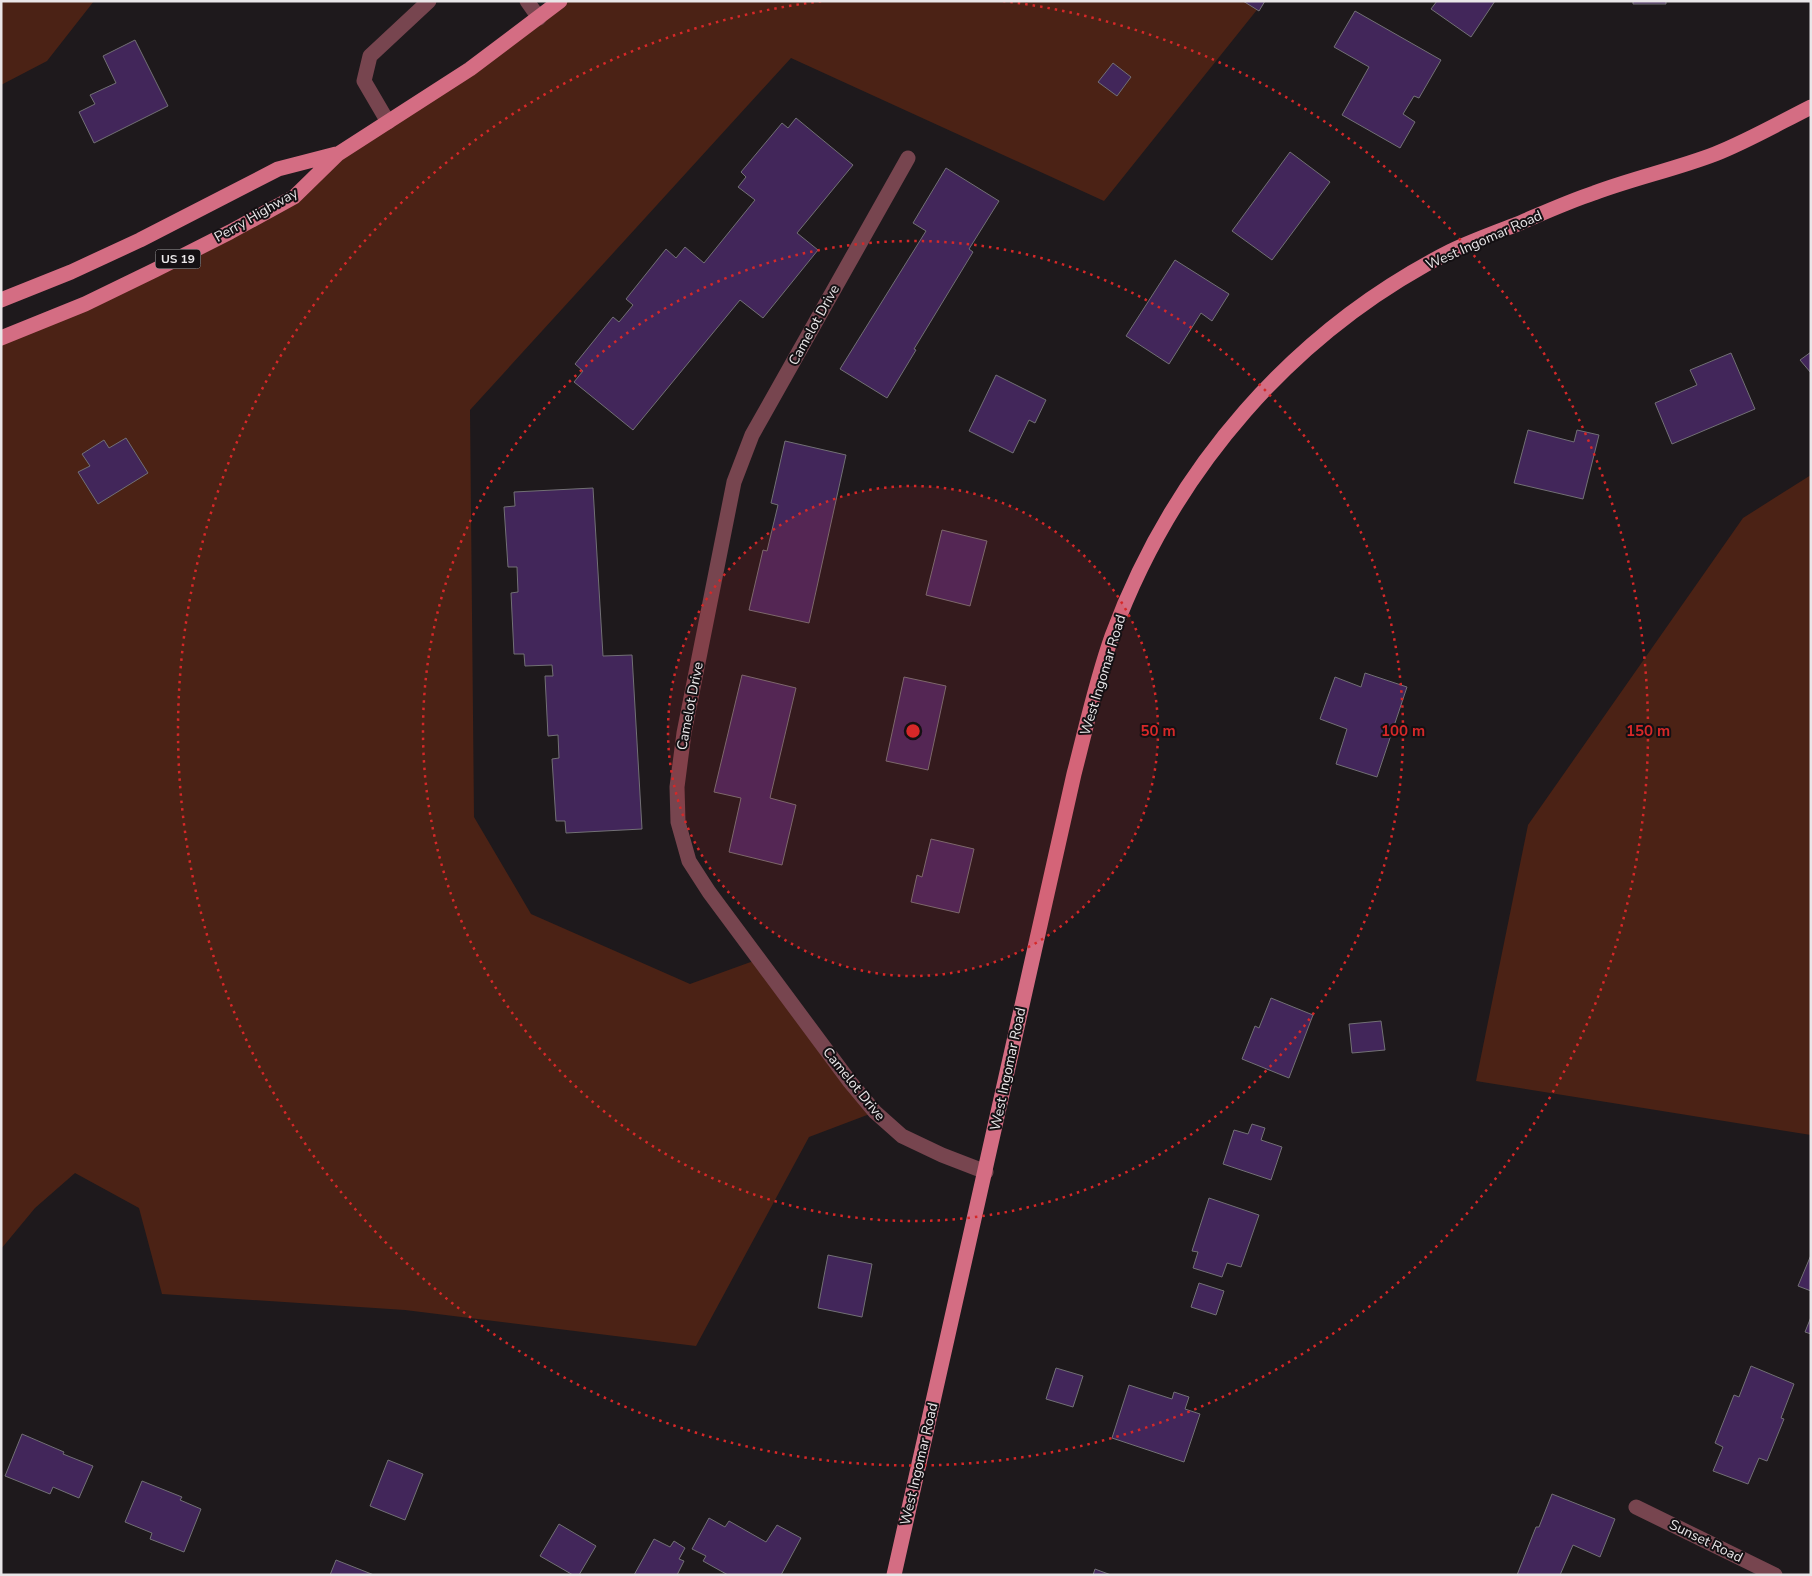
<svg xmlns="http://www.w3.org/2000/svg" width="1812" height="1576" font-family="'Nunito Sans',sans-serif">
  <rect width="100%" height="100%" fill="#1e191c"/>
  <!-- green -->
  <path fill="#4b2215" d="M1,1H94L47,61L1,85Z
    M560,1H1264L1104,201L791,58L470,410L474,817L531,914L690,984L759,959L875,1112L809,1137L696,1346L405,1310L162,1294L139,1208L75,1173L35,1208L1,1249V338L294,197L338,154Z
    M1811,475V1135L1476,1081L1528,825L1743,518Z"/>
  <!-- building -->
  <path fill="#42265a" stroke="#727075" d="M1243,1H1265L1259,11Z
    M1437,1H1495L1471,37L1431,9Z
    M1633,1H1666V4H1633Z
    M1355,11L1441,60L1419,98L1414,96L1403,114L1415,122L1400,148L1342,115L1369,67L1334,47Z
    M135,40L168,106L94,143L79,112L95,104L90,95L116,83L103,56Z
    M1113,63L1131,77L1117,96L1098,82Z
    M796,118L853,165L797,233L818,250L763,318L740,300L633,430L574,382L583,371L575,364L613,317L619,322L633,305L626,299L666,249L676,258L685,247L704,263L755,200L738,187L746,177L741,172L782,123L788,128Z
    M1290,152L1330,182L1272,260L1232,231Z
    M946,168L999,201L969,249L973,252L914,349L916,350L887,398L840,369L926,231L913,223Z
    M1175,260L1229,294L1212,321L1201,313L1169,364L1126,336Z
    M1811,352V373L1800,360Z
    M1731,353L1755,409L1672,444L1655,403L1697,385L1690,370Z
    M996,375L1046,400L1035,423L1029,420L1013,453L969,431Z
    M1528,430L1574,442L1577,430L1599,435L1583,499L1514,483Z
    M126,438L148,473L98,504L78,472L90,466L82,454L104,440L109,448Z
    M785,441L846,455L809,623L749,610L763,550L767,551L778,505L771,503Z
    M593,488L603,656L632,655L642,829L566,833L565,821H556L552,759L559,758L558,735L548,736L545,676H553L552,665L525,666L524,654H514L511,593L518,592L517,567H508L504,507L515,506L514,492Z
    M942,530L987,541L970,606L926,595Z
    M1365,673L1407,687L1377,777L1336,764L1347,729L1320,719L1335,677L1361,687Z
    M742,675L796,688L770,798L796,805L782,865L729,852L741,798L714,792Z
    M904,677L946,686L928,770L886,761Z
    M931,839L974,849L959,913L911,902L917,875L922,877Z
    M1271,998L1313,1015L1289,1078L1242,1059L1255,1026L1259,1028Z
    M1381,1021L1385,1050L1352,1053L1349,1024Z
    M1252,1124L1265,1128L1261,1140L1282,1147L1271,1180L1223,1164L1234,1130L1248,1134Z
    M1209,1198L1259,1215L1241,1267L1227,1263L1222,1277L1193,1268L1198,1252L1192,1251Z
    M828,1255L872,1264L862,1317L818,1308Z
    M1811,1255V1291L1798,1286Z
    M1199,1283L1224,1291L1216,1315L1191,1307Z
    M1811,1317V1334L1805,1332Z
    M1751,1366L1794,1384L1781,1418L1784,1419L1767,1461L1759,1458L1748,1484L1713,1471L1723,1447L1715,1443L1734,1395L1739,1397Z
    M1056,1368L1083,1376L1073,1407L1046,1399Z
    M1129,1385L1172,1399L1174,1392L1189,1397L1185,1409L1200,1414L1184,1462L1112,1438Z
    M22,1434L64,1452L63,1454L93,1466L79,1498L53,1487L50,1494L5,1476Z
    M388,1460L423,1474L405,1520L370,1506Z
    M142,1481L182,1497L180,1500L201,1509L184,1552L150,1539L152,1533L125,1522Z
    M1552,1494L1615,1519L1600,1557L1573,1545L1560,1575H1517L1536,1527H1539Z
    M709,1518L725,1527L729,1521L766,1542L777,1525L801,1538L781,1575H728L703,1561L706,1556L692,1549Z
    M559,1524L596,1546L579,1575H573L540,1556Z
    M654,1539L670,1547L674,1541L685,1548L679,1559L684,1561L677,1575H634Z
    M336,1560L374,1575H330Z
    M1095,1569L1111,1575H1093Z"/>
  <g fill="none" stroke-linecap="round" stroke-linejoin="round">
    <!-- minor -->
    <path stroke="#77454f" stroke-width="15" d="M527,1L539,18
      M388,122L364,81L370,56L429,1
      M908,158L752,435L734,482L684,733L677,787L678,822L689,861L709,892L850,1082L875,1112L902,1136L942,1155L986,1172
      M1636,1507L1775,1575"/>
    <!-- major -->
    <path stroke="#d46d83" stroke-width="15" d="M1,300L71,272L140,240L278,169L336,154
      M1,338L85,304L155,270L230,232L294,197L338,154L470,69L560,1
      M894,1575L1074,774C1086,728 1096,681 1112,636C1173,470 1293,331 1451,251C1472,241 1494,233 1515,225C1541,214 1567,202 1594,193C1634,178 1676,169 1715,154C1748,141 1779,123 1811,107"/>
  </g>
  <!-- distance rings -->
  <circle cx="913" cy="731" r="245" fill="#d62828" fill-opacity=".12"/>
  <g fill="none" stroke="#d62828" stroke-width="2.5" stroke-dasharray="2.5 5">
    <circle cx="913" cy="731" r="245"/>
    <circle cx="913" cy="731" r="490"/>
    <path d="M1003 1A735 735 0 1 1 823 1"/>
  </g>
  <g text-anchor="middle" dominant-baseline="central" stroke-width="4" stroke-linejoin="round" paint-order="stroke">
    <!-- shield labels -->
    <rect fill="#141013" stroke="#a9a6a8" stroke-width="1" x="155.5" y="249.5" width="45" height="19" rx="4"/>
    <g font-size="12" font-weight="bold" fill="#e9e6e8">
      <text x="178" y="259">US 19</text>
    </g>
    <!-- street labels -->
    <g font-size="14" fill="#e9e6e8" stroke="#141013">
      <text transform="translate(256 215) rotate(-30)">Perry Highway</text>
      <text transform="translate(1484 240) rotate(-24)">West Ingomar Road</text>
      <text transform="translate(814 325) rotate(-61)">Camelot Drive</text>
      <text transform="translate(1103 675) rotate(-73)">West Ingomar Road</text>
      <text transform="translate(690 706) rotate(-79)">Camelot Drive</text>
      <text transform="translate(1008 1069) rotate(-78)">West Ingomar Road</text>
      <text transform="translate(854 1084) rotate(51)">Camelot Drive</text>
      <text transform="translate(919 1464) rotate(-77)">West Ingomar Road</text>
      <text transform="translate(1706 1541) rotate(26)">Sunset Road</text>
    </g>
  </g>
  <circle cx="913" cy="731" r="8" fill="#d62828" stroke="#141013" stroke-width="2.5"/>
  <g font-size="15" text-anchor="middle" font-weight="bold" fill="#d62828" stroke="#141013" stroke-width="4" stroke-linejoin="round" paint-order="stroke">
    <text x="1158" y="736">50 m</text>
    <text x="1403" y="736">100 m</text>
    <text x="1648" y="736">150 m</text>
  </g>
  <!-- border -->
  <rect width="1812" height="1576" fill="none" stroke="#e9e6e8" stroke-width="5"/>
</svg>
